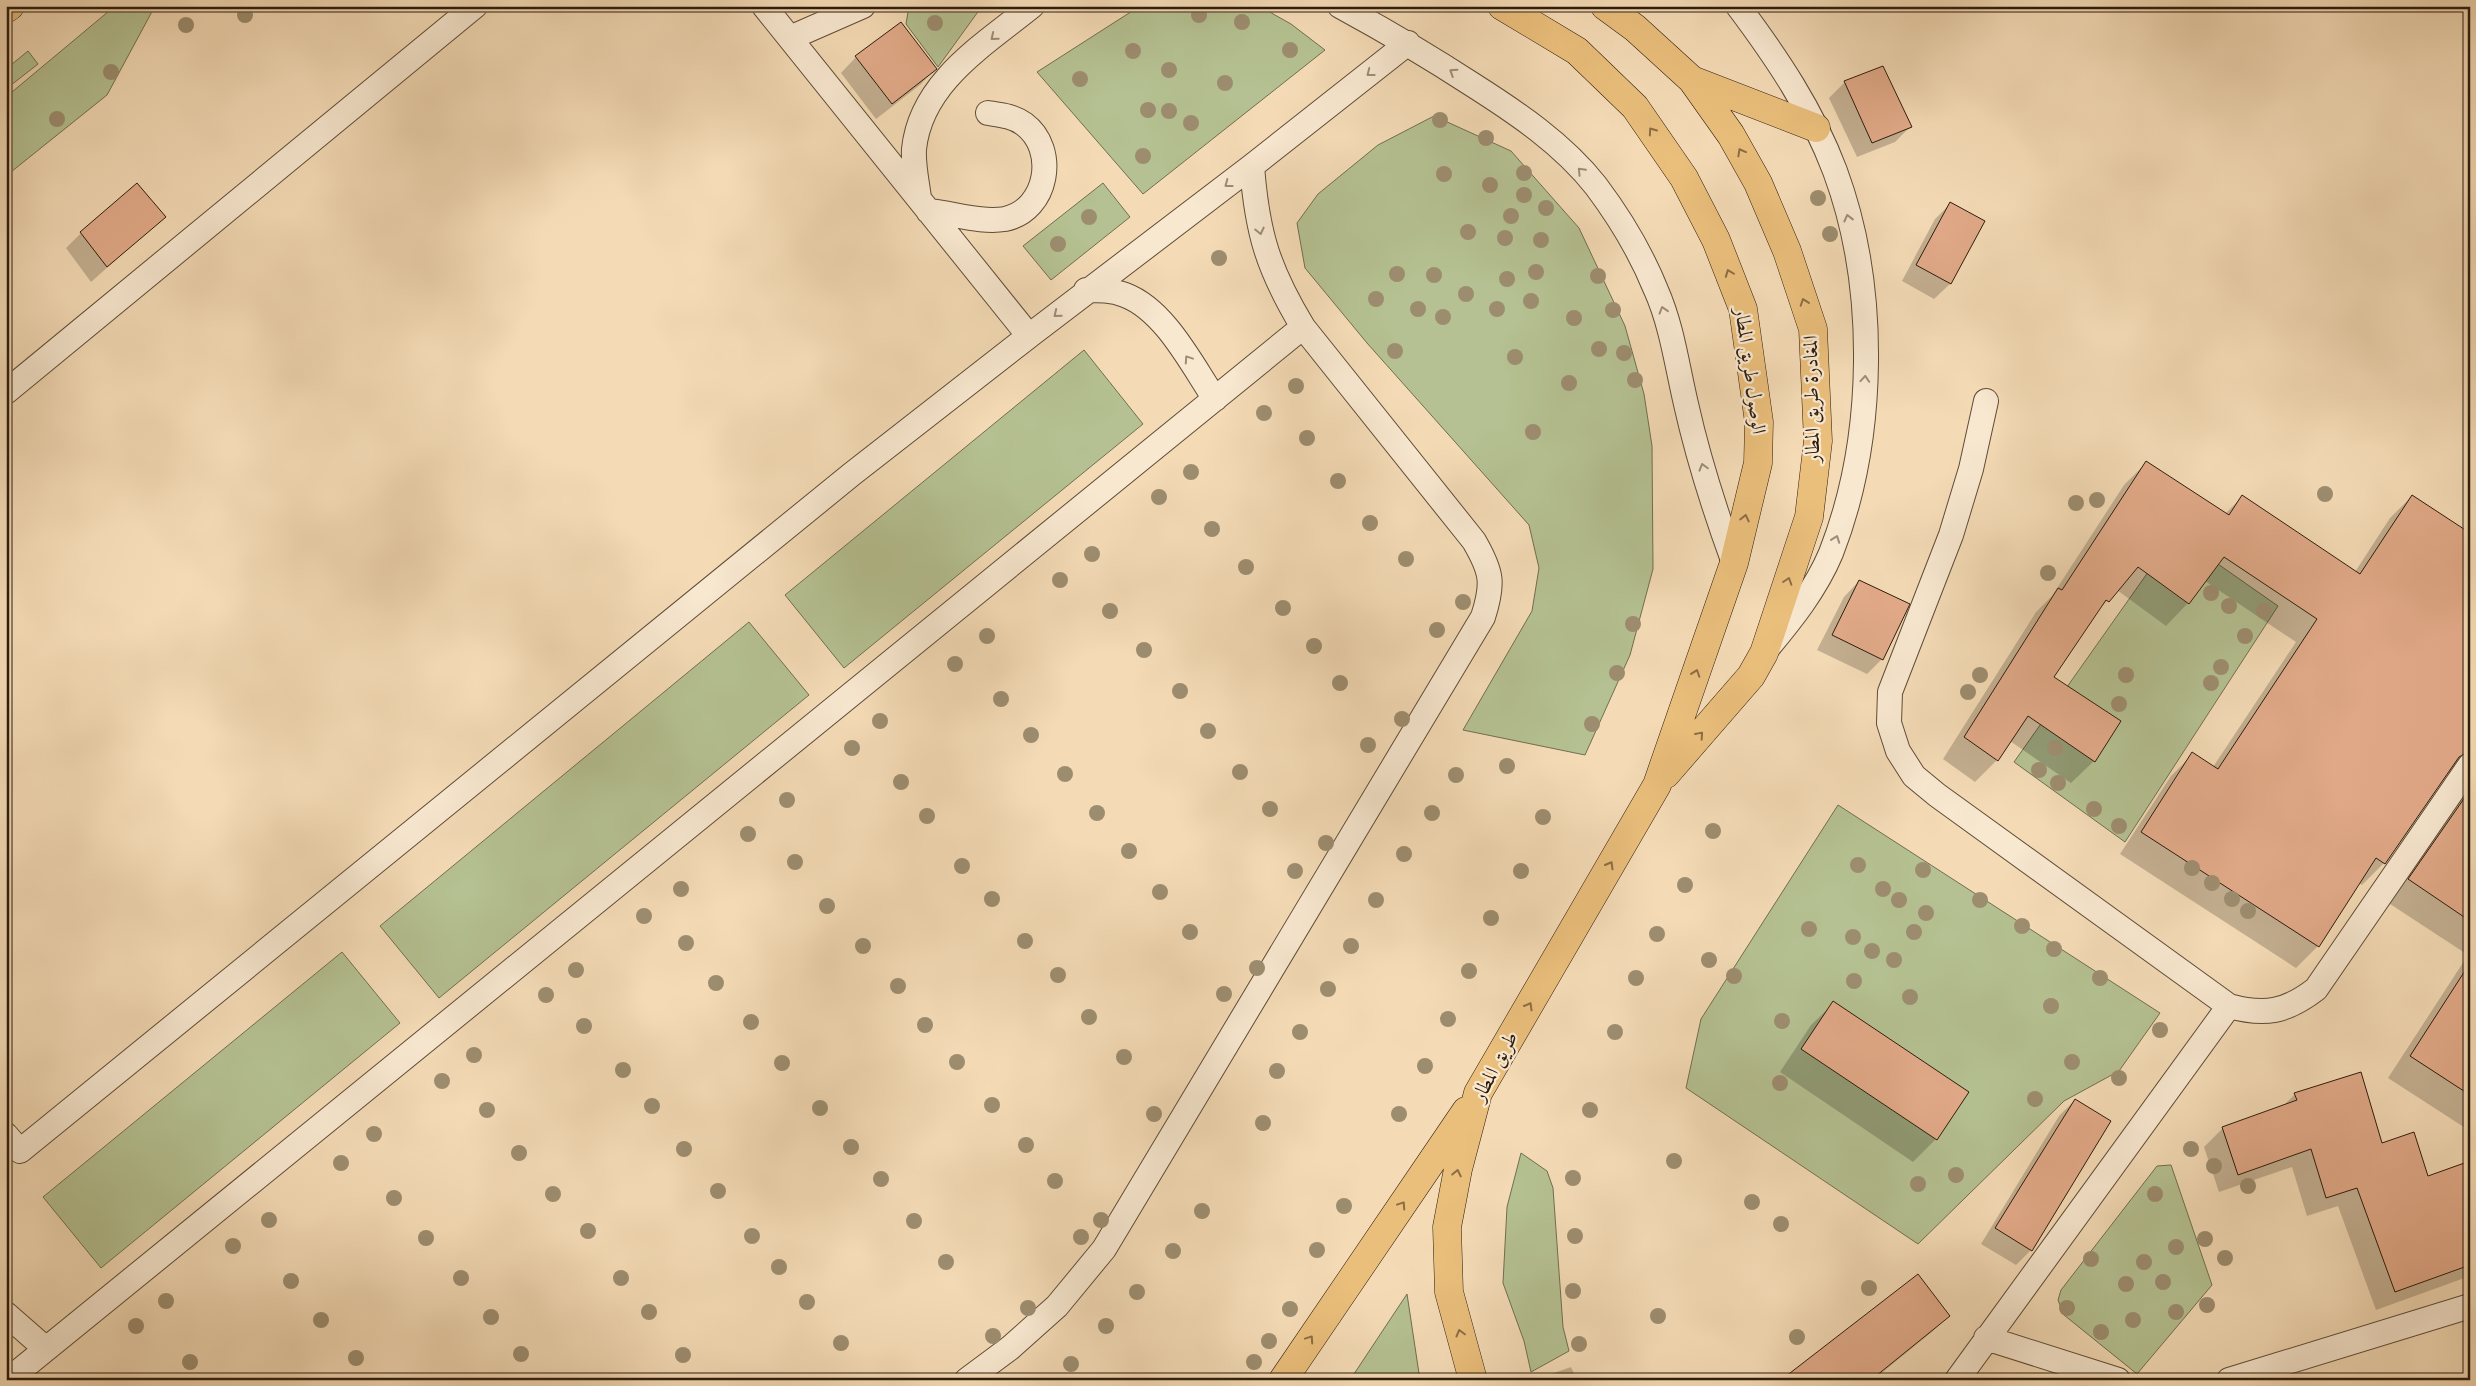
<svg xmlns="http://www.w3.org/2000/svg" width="2476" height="1386" font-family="Vollkorn,Amiri,serif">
  <rect width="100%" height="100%" fill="#f4dbb6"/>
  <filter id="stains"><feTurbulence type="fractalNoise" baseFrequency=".004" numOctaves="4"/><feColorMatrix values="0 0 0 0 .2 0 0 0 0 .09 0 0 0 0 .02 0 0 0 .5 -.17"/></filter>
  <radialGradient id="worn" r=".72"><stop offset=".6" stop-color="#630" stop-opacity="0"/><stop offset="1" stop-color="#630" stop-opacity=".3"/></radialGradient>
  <!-- green -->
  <path fill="#b5c192" stroke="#716e50" d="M115,6H155L107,95L6,176V97Z
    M909,6H977L980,9L938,67L906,24Z
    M1140,6H1259L1291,24L1325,50L1143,194L1037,72Z
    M28,51L38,64L6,89V69Z
    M1434,116L1511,151L1579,228L1625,326L1644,394L1652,446L1653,569L1630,655L1585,755L1463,730L1532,611L1539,568L1529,525L1367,343L1305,268L1297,223L1318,194L1378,145Z
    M1103,183L1130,217L1051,280L1023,246Z
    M1084,350L1143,424L844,668L785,595Z
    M2175,534L2278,606L2125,842L2014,762Z
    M749,622L809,695L439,998L380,926Z
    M1838,805L2160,1013L2119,1071L2064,1101L1918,1244L1686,1088L1701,1019Z
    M342,952L400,1023L101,1268L43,1197Z
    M1521,1153L1547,1171L1553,1188L1563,1327L1569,1351L1531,1372L1524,1341L1503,1283L1507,1207Z
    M2171,1165L2212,1285L2137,1374L2064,1315L2058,1300L2061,1290L2157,1166Z
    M1407,1294L1420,1380H1350Z"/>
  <!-- shadow -->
  <path fill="#0003" d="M856,57L935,69L920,85L876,119L841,73Z
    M1845,82L1910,127L1895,142L1857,157L1829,98Z
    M1950,204L1983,222L1950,284L1934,299L1902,281L1935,219Z
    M164,217L91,282L66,248L81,233Z
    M2146,463L2225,514L2242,497L2355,572L2390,518L2412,496L2470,535V1131L2388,1078L2468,955L2387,902L2456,776L2448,773L2384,863L2362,885L2359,883L2318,946L2296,968L2120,854L2171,776L2193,754L2213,767L2296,642L2205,581L2188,603L2166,626L2117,590L2092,617L2053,677L2094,761L2071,783L2010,741L1997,760L1975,782L1943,759L2036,612L2052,596L2124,485Z
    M1859,581L1882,659L1867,674L1817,650L1844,597Z
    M1834,1003L1967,1093L1936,1139L1913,1162L1780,1072L1811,1025Z
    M2295,1094L2381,1144L2428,1178L2470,1169V1276L2376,1310L2338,1206L2307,1216L2292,1167L2219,1192L2204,1147L2223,1128L2282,1107Z
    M2075,1100L2031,1250L2016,1265L1981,1244L2059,1116Z
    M1948,1316L1933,1331L1873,1380H1786Z
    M1571,1367L1577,1380H1534Z"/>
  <!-- building -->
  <path fill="#e2aa89" stroke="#2d1c0d" d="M901,22L937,69L892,104L855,56Z
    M1883,66L1912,127L1872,143L1844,81Z
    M137,183L166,217L107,267L80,232Z
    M1950,202L1985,221L1951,284L1916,265Z
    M2146,461L2229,515L2242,495L2360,574L2412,495L2470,533V751L2459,757L2385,864L2376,858L2319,947L2141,832L2192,752L2218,769L2317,619L2224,557L2189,604L2138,567L2109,602L2106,600L2054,677L2121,721L2095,762L2028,716L1998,761L1964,737L2058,588L2062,590Z
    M1859,580L1910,604L1883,660L1832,635Z
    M2470,790V921L2408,879Z
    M2470,963V1095L2410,1056Z
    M1833,1001L1969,1092L1937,1140L1801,1049Z
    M2361,1072L2382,1143L2414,1132L2428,1176L2470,1161V1265L2395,1292L2357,1188L2326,1198L2311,1149L2238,1175L2222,1127L2297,1100L2294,1093Z
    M2075,1099L2111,1121L2032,1251L1995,1228Z
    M1918,1274L1950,1316L1871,1380H1781Z"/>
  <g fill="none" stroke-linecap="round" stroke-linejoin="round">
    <!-- lane casing -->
    <g stroke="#5f4c37" stroke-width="26">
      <path id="lane" d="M1340,6C1386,31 1430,57 1473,85C1517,113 1563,144 1596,186C1620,218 1641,253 1656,290C1672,326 1677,366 1686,404C1698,458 1715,511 1734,563
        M1738,6C1777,58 1812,110 1835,171C1878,287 1876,438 1831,553C1816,589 1791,620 1766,650
        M790,38L863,6
        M1252,166C1257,233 1268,269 1303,327
        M919,198C917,182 913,165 914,149C921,82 984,45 1032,6
        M928,211C953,213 980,223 1005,219C1048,210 1058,149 1024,124C1013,116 1001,115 988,113
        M1086,290C1099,290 1112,290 1125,295C1165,310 1192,365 1215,399
        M1029,336L1252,166L1408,43
        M6,392L475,6
        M1986,401L1971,469L1951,535L1890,692L1889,723L1898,751L1914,776L1937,795L2229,1006C2265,1016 2286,1012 2316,989L2470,765
        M6,1135L20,1151L852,474L1029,336L764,6
        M6,1314L46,1349
        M1986,1338L2118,1380
        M8,1380L1303,327L1474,541C1492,572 1494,583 1483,617L1104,1249L1057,1306L1010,1348L967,1380
        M1957,1380L2229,1006
        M2229,1380L2470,1306"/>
    </g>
    <!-- primary casing -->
    <g stroke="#2d1c0d" stroke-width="29">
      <path id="primary" d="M1605,6L1635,28L1692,80L1731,135L1758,183L1787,251L1813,329L1818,441L1809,517L1764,653L1751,676L1666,774
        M6,9L10,6
        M1692,80L1816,128
        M1283,1380L1466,1111
        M1473,1380L1449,1292L1447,1227L1458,1169L1478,1093L1657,785L1734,563L1758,463L1759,422L1743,309L1716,240L1684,178L1635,107L1577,51L1502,6"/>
    </g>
    <!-- lane -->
    <use href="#lane" stroke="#f8e8d0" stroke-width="24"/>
    <!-- primary -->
    <use href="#primary" stroke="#eabe7b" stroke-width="28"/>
  </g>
  <!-- trees -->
  <g fill="#9d8d6f">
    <circle cx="245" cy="15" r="8"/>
    <circle cx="1199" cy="15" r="8"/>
    <circle cx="1242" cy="22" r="8"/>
    <circle cx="935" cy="23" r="8"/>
    <circle cx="186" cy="25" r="8"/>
    <circle cx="1290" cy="50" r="8"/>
    <circle cx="1133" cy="51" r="8"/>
    <circle cx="1169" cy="70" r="8"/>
    <circle cx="111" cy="72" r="8"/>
    <circle cx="1080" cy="79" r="8"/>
    <circle cx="1225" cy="83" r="8"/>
    <circle cx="1148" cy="110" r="8"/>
    <circle cx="1169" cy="111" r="8"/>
    <circle cx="57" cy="119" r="8"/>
    <circle cx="1440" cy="120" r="8"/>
    <circle cx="1191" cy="123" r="8"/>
    <circle cx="1486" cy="138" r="8"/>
    <circle cx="1143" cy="156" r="8"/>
    <circle cx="1524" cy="173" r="8"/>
    <circle cx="1444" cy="174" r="8"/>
    <circle cx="1490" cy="185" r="8"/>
    <circle cx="1524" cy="195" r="8"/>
    <circle cx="1818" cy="198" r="8"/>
    <circle cx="1546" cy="208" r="8"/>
    <circle cx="1511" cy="216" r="8"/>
    <circle cx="1089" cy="217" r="8"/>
    <circle cx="1468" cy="232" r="8"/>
    <circle cx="1830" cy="234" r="8"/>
    <circle cx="1505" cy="238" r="8"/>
    <circle cx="1541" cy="240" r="8"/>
    <circle cx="1058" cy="244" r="8"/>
    <circle cx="1219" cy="258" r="8"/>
    <circle cx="1536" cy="272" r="8"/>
    <circle cx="1397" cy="274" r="8"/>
    <circle cx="1434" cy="275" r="8"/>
    <circle cx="1598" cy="276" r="8"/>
    <circle cx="1507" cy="279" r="8"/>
    <circle cx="1466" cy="294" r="8"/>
    <circle cx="1376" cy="299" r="8"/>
    <circle cx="1531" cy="301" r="8"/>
    <circle cx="1418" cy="309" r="8"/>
    <circle cx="1497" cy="309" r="8"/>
    <circle cx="1613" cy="310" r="8"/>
    <circle cx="1443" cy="317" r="8"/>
    <circle cx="1574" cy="318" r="8"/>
    <circle cx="1599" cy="349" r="8"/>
    <circle cx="1395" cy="351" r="8"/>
    <circle cx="1624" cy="353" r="8"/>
    <circle cx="1515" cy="357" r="8"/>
    <circle cx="1635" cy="380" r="8"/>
    <circle cx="1569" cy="383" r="8"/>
    <circle cx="1296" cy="386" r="8"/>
    <circle cx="1264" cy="413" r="8"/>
    <circle cx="1533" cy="432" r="8"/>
    <circle cx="1307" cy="438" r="8"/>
    <circle cx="1191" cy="472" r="8"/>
    <circle cx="1338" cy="481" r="8"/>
    <circle cx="2325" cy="494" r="8"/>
    <circle cx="1159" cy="497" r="8"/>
    <circle cx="2097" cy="500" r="8"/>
    <circle cx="2076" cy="503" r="8"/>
    <circle cx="1370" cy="523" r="8"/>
    <circle cx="1212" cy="529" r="8"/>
    <circle cx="1092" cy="554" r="8"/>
    <circle cx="1406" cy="559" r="8"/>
    <circle cx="1246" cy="567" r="8"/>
    <circle cx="2048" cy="573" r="8"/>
    <circle cx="1060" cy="580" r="8"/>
    <circle cx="2211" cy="593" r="8"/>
    <circle cx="1463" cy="602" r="8"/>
    <circle cx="2229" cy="606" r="8"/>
    <circle cx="1283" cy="608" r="8"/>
    <circle cx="1110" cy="611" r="8"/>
    <circle cx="2264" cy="611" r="8"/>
    <circle cx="1633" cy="624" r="8"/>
    <circle cx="1437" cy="630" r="8"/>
    <circle cx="987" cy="636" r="8"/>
    <circle cx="2245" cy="636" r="8"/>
    <circle cx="1314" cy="646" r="8"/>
    <circle cx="1144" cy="650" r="8"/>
    <circle cx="955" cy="664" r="8"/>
    <circle cx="2221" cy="667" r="8"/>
    <circle cx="1617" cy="673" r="8"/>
    <circle cx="1980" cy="675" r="8"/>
    <circle cx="2126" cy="675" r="8"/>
    <circle cx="1340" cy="683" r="8"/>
    <circle cx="2211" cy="683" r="8"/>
    <circle cx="1180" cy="691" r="8"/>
    <circle cx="1968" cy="692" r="8"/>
    <circle cx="1001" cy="699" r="8"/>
    <circle cx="2119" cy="704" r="8"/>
    <circle cx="1402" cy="719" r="8"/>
    <circle cx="880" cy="721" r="8"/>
    <circle cx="1592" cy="724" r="8"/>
    <circle cx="1208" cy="731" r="8"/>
    <circle cx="1031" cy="735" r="8"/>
    <circle cx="1368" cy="745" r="8"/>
    <circle cx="852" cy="748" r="8"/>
    <circle cx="2055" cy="748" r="8"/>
    <circle cx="1507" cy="766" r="8"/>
    <circle cx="2039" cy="770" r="8"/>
    <circle cx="1240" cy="772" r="8"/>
    <circle cx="1065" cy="774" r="8"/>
    <circle cx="1456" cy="775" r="8"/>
    <circle cx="901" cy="782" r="8"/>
    <circle cx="2058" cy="783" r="8"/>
    <circle cx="787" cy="800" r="8"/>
    <circle cx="1270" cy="809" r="8"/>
    <circle cx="2094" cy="809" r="8"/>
    <circle cx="1097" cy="813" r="8"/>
    <circle cx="1432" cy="813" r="8"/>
    <circle cx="927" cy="816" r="8"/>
    <circle cx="1543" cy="817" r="8"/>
    <circle cx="2119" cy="826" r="8"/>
    <circle cx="1713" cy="831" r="8"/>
    <circle cx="748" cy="834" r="8"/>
    <circle cx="1326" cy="843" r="8"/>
    <circle cx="1129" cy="851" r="8"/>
    <circle cx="1404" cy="854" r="8"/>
    <circle cx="795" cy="862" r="8"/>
    <circle cx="1858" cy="865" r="8"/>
    <circle cx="962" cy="866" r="8"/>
    <circle cx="2192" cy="868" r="8"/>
    <circle cx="1923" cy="870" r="8"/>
    <circle cx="1295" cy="871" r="8"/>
    <circle cx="1521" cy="871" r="8"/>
    <circle cx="2212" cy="883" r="8"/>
    <circle cx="1685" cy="885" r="8"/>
    <circle cx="681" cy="889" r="8"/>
    <circle cx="1883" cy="889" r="8"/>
    <circle cx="1160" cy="892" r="8"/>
    <circle cx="992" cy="899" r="8"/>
    <circle cx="2232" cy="899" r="8"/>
    <circle cx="1376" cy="900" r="8"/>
    <circle cx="1899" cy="900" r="8"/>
    <circle cx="1980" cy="900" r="8"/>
    <circle cx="827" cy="906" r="8"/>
    <circle cx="2248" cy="911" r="8"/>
    <circle cx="1926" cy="913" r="8"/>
    <circle cx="644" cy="916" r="8"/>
    <circle cx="1491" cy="918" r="8"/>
    <circle cx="2022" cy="926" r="8"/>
    <circle cx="1809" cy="929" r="8"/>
    <circle cx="1190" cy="932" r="8"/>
    <circle cx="1914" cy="932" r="8"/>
    <circle cx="1657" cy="934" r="8"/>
    <circle cx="1853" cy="937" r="8"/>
    <circle cx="1025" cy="941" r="8"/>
    <circle cx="686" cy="943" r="8"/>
    <circle cx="863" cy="946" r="8"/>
    <circle cx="1351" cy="946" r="8"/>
    <circle cx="2054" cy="949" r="8"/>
    <circle cx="1872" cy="951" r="8"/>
    <circle cx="1709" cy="960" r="8"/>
    <circle cx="1894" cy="960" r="8"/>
    <circle cx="1257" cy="968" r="8"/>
    <circle cx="576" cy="970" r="8"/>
    <circle cx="1469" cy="971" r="8"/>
    <circle cx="1058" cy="975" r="8"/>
    <circle cx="1734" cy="976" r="8"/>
    <circle cx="1636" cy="978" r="8"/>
    <circle cx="2100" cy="978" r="8"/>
    <circle cx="1854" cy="981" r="8"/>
    <circle cx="716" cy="983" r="8"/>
    <circle cx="898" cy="986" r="8"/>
    <circle cx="1328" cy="989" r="8"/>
    <circle cx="1224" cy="994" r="8"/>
    <circle cx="546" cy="995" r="8"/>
    <circle cx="1910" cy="997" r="8"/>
    <circle cx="2051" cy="1006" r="8"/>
    <circle cx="1089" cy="1017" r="8"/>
    <circle cx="1448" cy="1019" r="8"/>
    <circle cx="1782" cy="1021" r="8"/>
    <circle cx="751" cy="1022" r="8"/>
    <circle cx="925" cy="1025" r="8"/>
    <circle cx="584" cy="1026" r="8"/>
    <circle cx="2160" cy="1030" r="8"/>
    <circle cx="1300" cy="1032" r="8"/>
    <circle cx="1615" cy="1032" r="8"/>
    <circle cx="474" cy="1055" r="8"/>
    <circle cx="1124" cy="1057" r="8"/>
    <circle cx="957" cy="1062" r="8"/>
    <circle cx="2072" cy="1062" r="8"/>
    <circle cx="782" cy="1063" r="8"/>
    <circle cx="1425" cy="1066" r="8"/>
    <circle cx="623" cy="1070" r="8"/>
    <circle cx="1277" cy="1071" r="8"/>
    <circle cx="2119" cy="1078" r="8"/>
    <circle cx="442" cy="1081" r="8"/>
    <circle cx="1780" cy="1083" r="8"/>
    <circle cx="2035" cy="1099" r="8"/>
    <circle cx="992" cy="1105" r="8"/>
    <circle cx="652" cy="1106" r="8"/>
    <circle cx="820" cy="1108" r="8"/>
    <circle cx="487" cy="1110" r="8"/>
    <circle cx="1590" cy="1110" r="8"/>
    <circle cx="1154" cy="1114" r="8"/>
    <circle cx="1399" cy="1114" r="8"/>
    <circle cx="1263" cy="1123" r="8"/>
    <circle cx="374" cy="1134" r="8"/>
    <circle cx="1026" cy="1145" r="8"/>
    <circle cx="851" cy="1147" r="8"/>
    <circle cx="684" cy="1149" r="8"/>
    <circle cx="2191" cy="1149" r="8"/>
    <circle cx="519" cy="1153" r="8"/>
    <circle cx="1674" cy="1161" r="8"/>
    <circle cx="341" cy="1163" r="8"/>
    <circle cx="2214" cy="1166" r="8"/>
    <circle cx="1956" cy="1175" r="8"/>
    <circle cx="1573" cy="1178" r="8"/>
    <circle cx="881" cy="1179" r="8"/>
    <circle cx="1055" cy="1181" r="8"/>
    <circle cx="1918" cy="1184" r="8"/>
    <circle cx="2248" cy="1186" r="8"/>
    <circle cx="718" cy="1191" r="8"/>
    <circle cx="553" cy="1194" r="8"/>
    <circle cx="2155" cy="1194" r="8"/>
    <circle cx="394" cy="1198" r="8"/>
    <circle cx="1752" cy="1202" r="8"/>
    <circle cx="1344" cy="1206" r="8"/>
    <circle cx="1202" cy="1211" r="8"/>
    <circle cx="269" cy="1220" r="8"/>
    <circle cx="1101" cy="1220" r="8"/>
    <circle cx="914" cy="1221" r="8"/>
    <circle cx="1781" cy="1224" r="8"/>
    <circle cx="588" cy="1231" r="8"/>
    <circle cx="752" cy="1236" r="8"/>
    <circle cx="1575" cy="1236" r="8"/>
    <circle cx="1081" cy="1237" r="8"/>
    <circle cx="426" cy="1238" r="8"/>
    <circle cx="2205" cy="1239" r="8"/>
    <circle cx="233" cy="1246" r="8"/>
    <circle cx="2176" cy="1247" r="8"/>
    <circle cx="1317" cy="1250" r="8"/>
    <circle cx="1173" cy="1251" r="8"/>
    <circle cx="2225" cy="1258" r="8"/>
    <circle cx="2091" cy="1259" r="8"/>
    <circle cx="946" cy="1262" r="8"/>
    <circle cx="2144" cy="1262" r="8"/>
    <circle cx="779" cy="1267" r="8"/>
    <circle cx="461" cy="1278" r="8"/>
    <circle cx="621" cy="1278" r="8"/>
    <circle cx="291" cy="1281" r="8"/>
    <circle cx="2163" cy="1282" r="8"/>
    <circle cx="2126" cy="1284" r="8"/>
    <circle cx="1869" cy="1288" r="8"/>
    <circle cx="1573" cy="1291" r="8"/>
    <circle cx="1137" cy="1292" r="8"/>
    <circle cx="166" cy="1301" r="8"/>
    <circle cx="807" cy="1302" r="8"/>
    <circle cx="2207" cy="1305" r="8"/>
    <circle cx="1028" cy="1308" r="8"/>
    <circle cx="2067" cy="1308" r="8"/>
    <circle cx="1290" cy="1309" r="8"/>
    <circle cx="649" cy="1312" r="8"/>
    <circle cx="2176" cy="1312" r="8"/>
    <circle cx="1658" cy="1316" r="8"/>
    <circle cx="491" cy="1317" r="8"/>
    <circle cx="321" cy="1320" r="8"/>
    <circle cx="2133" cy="1320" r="8"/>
    <circle cx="136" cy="1326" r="8"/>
    <circle cx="1106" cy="1326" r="8"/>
    <circle cx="2101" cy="1332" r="8"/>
    <circle cx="993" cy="1336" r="8"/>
    <circle cx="1797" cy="1337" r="8"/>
    <circle cx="1269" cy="1341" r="8"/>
    <circle cx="841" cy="1343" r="8"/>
    <circle cx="1579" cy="1344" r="8"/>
    <circle cx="521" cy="1354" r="8"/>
    <circle cx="683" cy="1355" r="8"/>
    <circle cx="356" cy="1358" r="8"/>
    <circle cx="190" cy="1362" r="8"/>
    <circle cx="1254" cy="1362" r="8"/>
    <circle cx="1071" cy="1364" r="8"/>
  </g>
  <!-- one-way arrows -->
  <defs><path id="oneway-chevron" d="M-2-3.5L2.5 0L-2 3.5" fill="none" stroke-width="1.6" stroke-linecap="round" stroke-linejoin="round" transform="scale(1.25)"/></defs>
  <g stroke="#9d8c78">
    <use href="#oneway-chevron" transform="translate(994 37) rotate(141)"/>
    <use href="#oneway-chevron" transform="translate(1453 72) rotate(-147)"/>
    <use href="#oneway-chevron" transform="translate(1370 73) rotate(142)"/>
    <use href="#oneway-chevron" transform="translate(1581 171) rotate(-134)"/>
    <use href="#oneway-chevron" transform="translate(1228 184) rotate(143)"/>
    <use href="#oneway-chevron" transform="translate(1848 218) rotate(-104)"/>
    <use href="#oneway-chevron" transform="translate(1260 231) rotate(77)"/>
    <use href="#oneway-chevron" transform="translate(1663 310) rotate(-107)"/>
    <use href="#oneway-chevron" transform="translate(1057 314) rotate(141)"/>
    <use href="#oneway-chevron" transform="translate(1188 359) rotate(-124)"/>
    <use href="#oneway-chevron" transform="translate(1865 379) rotate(-86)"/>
    <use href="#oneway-chevron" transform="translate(1703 467) rotate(-106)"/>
    <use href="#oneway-chevron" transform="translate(1836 539) rotate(-70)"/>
  </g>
  <g stroke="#8c6d44">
    <use href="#oneway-chevron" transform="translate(1652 131) rotate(-125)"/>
    <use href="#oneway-chevron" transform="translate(1741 152) rotate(-119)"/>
    <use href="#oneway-chevron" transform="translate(1729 273) rotate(-111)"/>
    <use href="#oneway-chevron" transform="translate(1804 302) rotate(-109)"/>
    <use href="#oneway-chevron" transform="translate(1745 518) rotate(-77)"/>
    <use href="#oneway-chevron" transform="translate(1788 581) rotate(-72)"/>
    <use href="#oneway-chevron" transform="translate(1696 673) rotate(-71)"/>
    <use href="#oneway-chevron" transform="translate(1700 735) rotate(-49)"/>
    <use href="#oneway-chevron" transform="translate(1610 865) rotate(-60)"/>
    <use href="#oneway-chevron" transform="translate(1529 1006) rotate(-60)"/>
    <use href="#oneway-chevron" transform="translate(1457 1173) rotate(-78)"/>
    <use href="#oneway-chevron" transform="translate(1402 1205) rotate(-56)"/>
    <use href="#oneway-chevron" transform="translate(1460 1333) rotate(-105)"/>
    <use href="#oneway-chevron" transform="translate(1310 1339) rotate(-56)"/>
  </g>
  <g text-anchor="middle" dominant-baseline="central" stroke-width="4.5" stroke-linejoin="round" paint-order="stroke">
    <!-- street labels -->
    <g font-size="20" fill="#2d1c0d" stroke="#f8e8d0">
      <text transform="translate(1749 371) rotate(82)">الوصول طريق المطار</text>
      <text transform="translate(1813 399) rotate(-91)">المغادرة طريق المطار</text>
      <text transform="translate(1496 1067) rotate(-62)">طريق المطار</text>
    </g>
  </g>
  <!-- margin -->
  <rect width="2476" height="1386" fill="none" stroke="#f4dbb6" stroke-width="25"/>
  <rect x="8" y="8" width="2461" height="1371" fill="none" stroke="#2d1c0d" stroke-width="2.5"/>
  <rect x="12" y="12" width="2451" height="1361" fill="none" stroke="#2d1c0d"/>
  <rect width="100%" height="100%" filter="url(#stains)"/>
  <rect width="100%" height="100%" fill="url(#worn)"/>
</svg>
